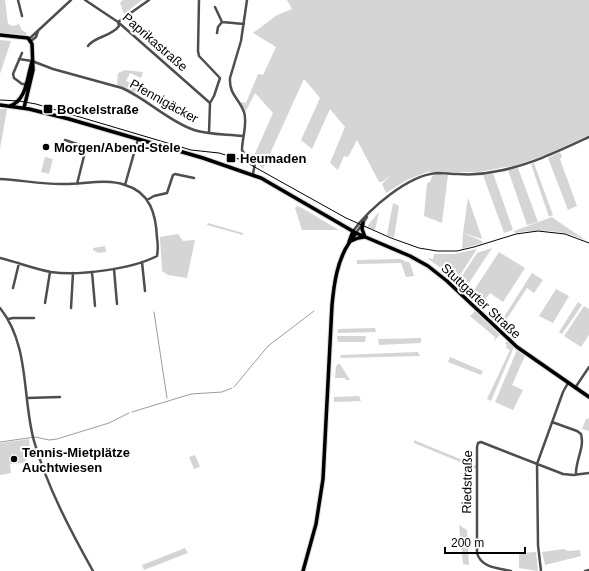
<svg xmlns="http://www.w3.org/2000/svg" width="589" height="571" font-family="Helvetica,sans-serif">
  <rect width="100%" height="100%" fill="#fff"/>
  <!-- green -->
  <path fill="#d5d5d5" d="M0,0H5L8,24L13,26L19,24L22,30L27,33L26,35L0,33Z
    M123,0H142L124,14L120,3Z
    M287,0H589V135L546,155L517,165L479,172H427L407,180L386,193L382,184L391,175L382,182H379L357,140L348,157L344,156L338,170L330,163L345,127L330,109L312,149L301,140L320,98L304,79L263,169L253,158L273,113L255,93L246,111L240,103L242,102L246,103L258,74L263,75L276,47L253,33L277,15L292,9Z
    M0,40L11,41L0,74Z
    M125,70L143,72L141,78L130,73L126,81L138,86L135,93L117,85L118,73Z
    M0,109H7L0,149Z
    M560,152L562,157L560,159L577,206L568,210L548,158Z
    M45,157L53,159L49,174L41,172Z
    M534,163L553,215L549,217L531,164Z
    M518,168L538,222L527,225L508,170Z
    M493,173L513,230L504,233L483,175Z
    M437,174L448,175L442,223L424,216L427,183L430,182L432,176Z
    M468,198L482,238V239L463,233Z
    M393,203L399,206L394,238L387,235Z
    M297,206L302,208L339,230H302L295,208Z
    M379,212L375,230L368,227V225Z
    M552,217L553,218L587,241C564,230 540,228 515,233L514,231Z
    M208,223L243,233V235L207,225Z
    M463,233L482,241L483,243L462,249Z
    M178,234L183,241L195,240L187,278L168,275L162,271L160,237Z
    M105,246L106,252L98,253L93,250V248Z
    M492,248L465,289L459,281L460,279L477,253Z
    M477,249L457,280L427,258L433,259L434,254H454Z
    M499,252L525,268L503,302L490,293L481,305L471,295Z
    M400,259L410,263L414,276L406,277L401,263L357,264V260Z
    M532,273L543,280L534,293L527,288L502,326L500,323Z
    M556,289L569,296L553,323L539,316Z
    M578,302L582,305L562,334L559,332Z
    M584,306L589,309V335L581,347L564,336Z
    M475,311L500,335L494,341L495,337L470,316Z
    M375,328L376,332L338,333V329Z
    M337,336H366L365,342H338Z
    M421,338V343L379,345L378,339Z
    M507,341L514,347L491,401L487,399L510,350L506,348L507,345L505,344Z
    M517,350L525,356L512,385L523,390L513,410L495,402Z
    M418,352L420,356L340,358L341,355Z
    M450,357L483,371L481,375L448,362Z
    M338,364H340L350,380H346L345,378H335L336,366Z
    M359,396L361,401L334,402V397Z
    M589,417V431L582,429L586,419H588Z
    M29,439L31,455L23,463L10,464L11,473L0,475V443Z
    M414,440L477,466V469L414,443Z
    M195,455L200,467L194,469L189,457Z
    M459,525L467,530L469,565L463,564Z
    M185,548L188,553L144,570L142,565Z
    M564,549L568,551L580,550L581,556L545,565L542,552Z
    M536,552L538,571L519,568V553Z"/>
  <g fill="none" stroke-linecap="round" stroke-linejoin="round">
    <!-- stream -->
    <path stroke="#9c9c9c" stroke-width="1" d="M154,312L167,398
      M234,387L268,346L314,311
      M132,412L191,394L222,392L232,388
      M0,442L35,437L49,440L57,439L109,423L129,413"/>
    <!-- major casing -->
    <g stroke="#dbdbdb" stroke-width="5.5">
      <path id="major" d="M0,35L28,38L32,44L33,70L24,108
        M0,105L29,109L69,119L203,158L261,178L356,233L410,256L428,266L447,281L517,347L589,397
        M10,106C27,100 27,77 32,62
        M363,223L362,229L365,237
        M351,241L358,238L364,237
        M349,242L353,231
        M303,571L316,524L323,479L332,305C334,284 337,261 349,243C351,240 354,236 356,233"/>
    </g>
    <!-- minor -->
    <path stroke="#4e4e4e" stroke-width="2.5" d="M18,0L22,16
      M85,0L118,22L210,103
      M199,0L198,51L199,56L220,78L214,96L210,103L209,133
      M247,0L241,41L230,78C229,95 239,98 244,112C248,123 242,138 242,150L245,155L255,163L253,174
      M215,7L222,22L244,24
      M217,33L218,27L222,22
      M29,39L71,0
      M31,41L36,37L38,31
      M88,46C95,36 111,37 119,26L118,22L149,0
      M22,53L13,74L14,78L22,84H27
      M19,59L32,61L53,69L122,88C147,99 168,121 194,130C209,135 227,134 243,136
      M65,140L83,146L86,148L77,184
      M0,179C20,180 41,184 61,184C81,185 105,178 125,185C150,192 156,214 157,238C158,244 158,250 157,256C132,269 79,276 51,272C34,269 17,262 0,258
      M125,185L138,139
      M147,200L154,196L167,193L173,175L175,174L194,178
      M353,231C369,209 408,175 437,173C444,173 451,174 458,174C471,175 485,174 498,171C530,165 559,151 589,137
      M356,233L367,217
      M142,262L145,291
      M114,269L117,304
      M92,272L95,306
      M13,288L19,263
      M45,303L50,272
      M0,308C30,345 22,398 34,441C47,486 70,530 93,571
      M71,308L73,273
      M8,319L13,318H34
      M575,388L589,367
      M27,398L60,397
      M552,422L577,431L581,434C585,448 575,461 576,475
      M511,571C499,568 481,568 477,553V447L478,443L481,442L563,474L573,475L589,473
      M541,571L538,545L537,464L563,392L568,383
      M585,571L589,570"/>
    <!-- major -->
    <use href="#major" stroke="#000" stroke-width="3.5"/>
    <!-- tram -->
    <path stroke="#000" stroke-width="1" d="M0,100L19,101L36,104L191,150L219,153L242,160L346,218L391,238L419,248L437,251H457L474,247L516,234L538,231L565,234L589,243"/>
  </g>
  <!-- markers -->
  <g fill="#000" stroke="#fff" stroke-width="1.5">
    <rect x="43" y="104" width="10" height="10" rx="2"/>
    <circle cx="46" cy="147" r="4"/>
    <rect x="226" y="153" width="10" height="10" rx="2"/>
    <circle cx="14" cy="459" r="4"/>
  </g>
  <g text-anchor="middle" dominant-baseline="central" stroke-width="4" stroke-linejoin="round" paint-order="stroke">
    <!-- street labels -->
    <g font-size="13" fill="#000" stroke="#fff">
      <text transform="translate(155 42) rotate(41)">Paprikastraße</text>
      <text transform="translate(164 101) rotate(29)">Pfennigäcker</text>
      <text transform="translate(481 301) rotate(43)">Stuttgarter Straße</text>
      <text transform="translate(467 482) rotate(-89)">Riedstraße</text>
    </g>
    <!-- poi labels -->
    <g font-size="13" font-weight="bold" fill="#000" stroke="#fff" text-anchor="start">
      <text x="57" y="109">Bockelstraße</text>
      <text x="54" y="147">Morgen/Abend-Stele</text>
      <text x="240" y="158">Heumaden</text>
      <text x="22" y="452">Tennis-Mietplätze<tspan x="22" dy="15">Auchtwiesen</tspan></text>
    </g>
  </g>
  <!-- scale -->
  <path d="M445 547v6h80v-6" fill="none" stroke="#000000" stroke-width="2"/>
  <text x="451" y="547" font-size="12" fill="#000000" stroke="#ffffff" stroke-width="3" paint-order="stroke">200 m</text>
</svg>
